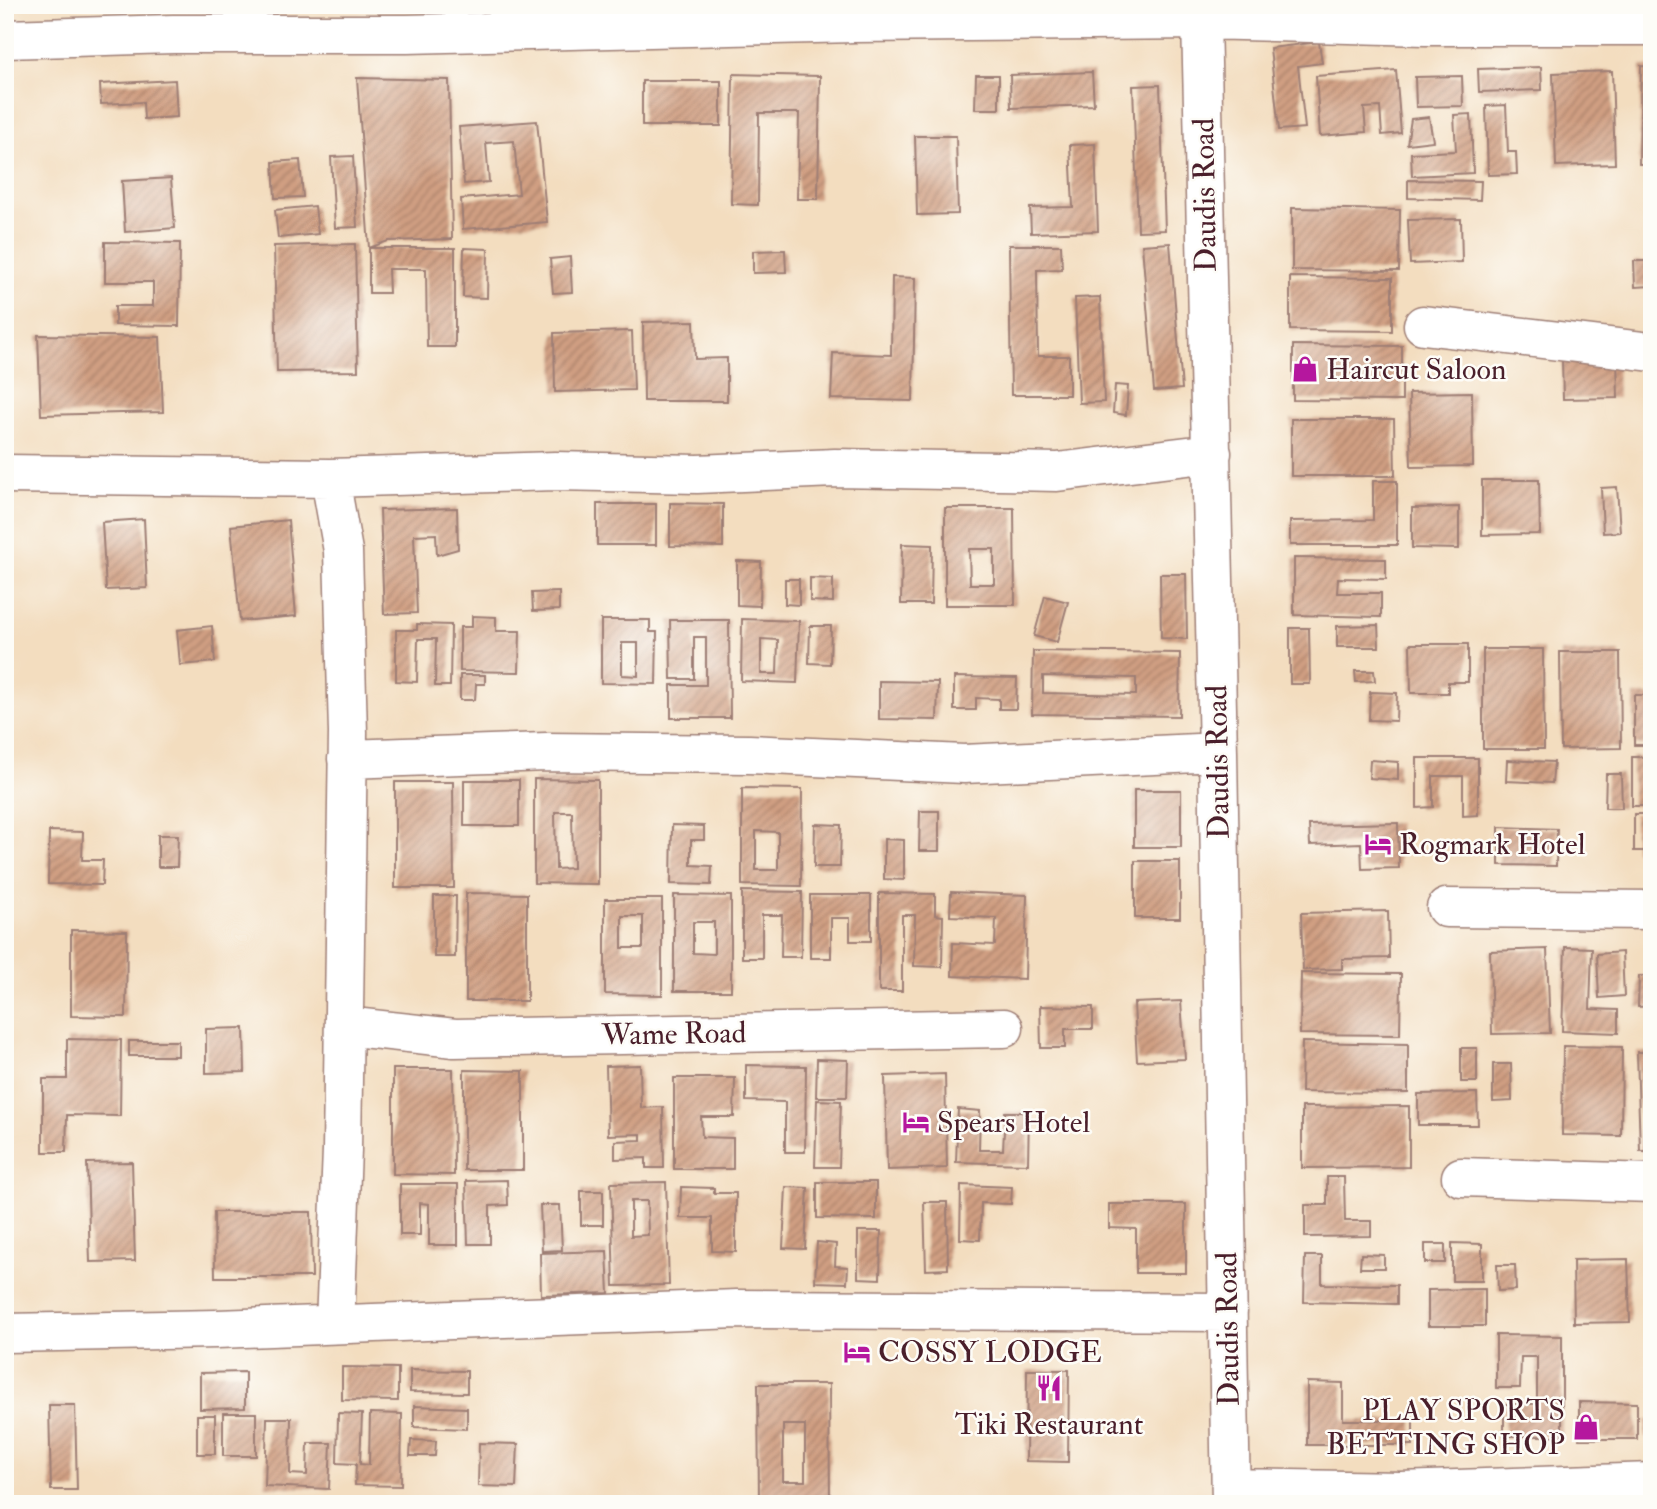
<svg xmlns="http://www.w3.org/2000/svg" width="1657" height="1509" font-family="'IM FELL Double Pica',serif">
  <defs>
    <pattern id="building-hatch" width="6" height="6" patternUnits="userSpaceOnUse" patternTransform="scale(1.75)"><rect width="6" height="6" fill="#d09f82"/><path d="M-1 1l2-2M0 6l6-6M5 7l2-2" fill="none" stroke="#ab816b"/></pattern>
  </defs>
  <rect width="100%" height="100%" fill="#fdfcf7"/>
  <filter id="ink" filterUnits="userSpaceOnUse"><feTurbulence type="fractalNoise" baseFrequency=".0143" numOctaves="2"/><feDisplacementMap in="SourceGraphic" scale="14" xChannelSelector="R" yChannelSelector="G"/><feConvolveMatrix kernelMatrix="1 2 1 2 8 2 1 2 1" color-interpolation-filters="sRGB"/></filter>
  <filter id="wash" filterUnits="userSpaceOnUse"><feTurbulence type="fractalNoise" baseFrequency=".00686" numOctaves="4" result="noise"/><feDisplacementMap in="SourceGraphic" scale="28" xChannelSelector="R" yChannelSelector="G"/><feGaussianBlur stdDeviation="1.57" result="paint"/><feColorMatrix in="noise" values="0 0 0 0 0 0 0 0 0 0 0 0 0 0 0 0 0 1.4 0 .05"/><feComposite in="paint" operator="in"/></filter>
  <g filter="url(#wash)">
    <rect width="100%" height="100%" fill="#f3ddbf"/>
    <g id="blocks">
      <!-- building -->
      <path fill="url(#building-hatch)" fill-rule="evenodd" d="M1319,42L1322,63L1298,66L1305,128L1279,130L1270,48Z
        M1641,66L1652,67V164H1639Z
        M1541,67L1542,90L1479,92L1478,69Z
        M1396,70L1401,133L1382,135L1380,107L1364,108L1366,132L1320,136L1316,76Z
        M1612,71L1615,164L1556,166L1553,73Z
        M1092,72L1094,105L1011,108L1010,75Z
        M733,74L820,76L818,199H797L799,113H759L758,205L731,204Z
        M976,75H999V109H975Z
        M1462,76L1463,106L1416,107L1415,77Z
        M357,78L449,80L452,239L388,241L369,248H455V347H427L426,269H388L389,293H369V248Z
        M175,80L177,117L144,119L143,102L101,104L100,84Z
        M642,81H721V126H642Z
        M1160,85L1165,230L1138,231L1133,86Z
        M1506,105L1508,152H1516L1517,174L1488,175L1486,106Z
        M1471,114L1473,173L1412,176L1411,153L1456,151L1454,115Z
        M1429,117L1433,141L1407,144L1411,119Z
        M537,121L547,222L463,229L461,199L519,194L514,141L486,143L489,182L464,184L459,127Z
        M915,136H956L958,214L917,215Z
        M1095,144L1098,231L1031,233L1030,208L1073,207L1070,145Z
        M353,156L357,227L335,228L331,157Z
        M300,160L303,197L275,198L273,162Z
        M171,178L175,228L125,232L122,181Z
        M1408,180L1481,181L1480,200L1408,198Z
        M315,206L318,234L278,238L275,210Z
        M1292,208L1400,210L1399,271L1292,270Z
        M1461,219L1462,262L1410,264L1408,220Z
        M105,242L180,243L179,326L115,325V306H153V282H105Z
        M1170,243L1182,389L1154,391L1142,245Z
        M355,244L358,371L277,372L274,246Z
        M1009,245H1061L1062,269L1037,270L1038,356H1069V395H1011Z
        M464,248L488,249L487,298L463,297Z
        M785,250L786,272L753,273V251Z
        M570,257L572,292L553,293L550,259Z
        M1634,261H1652V286L1635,287Z
        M892,277L915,278L913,401L831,399L833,353L891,355Z
        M1290,277L1392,278V331L1290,330Z
        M1100,297L1104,402L1079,403L1075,298Z
        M694,321L695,359L727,358V401H644L643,322Z
        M632,331L634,390L555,392L554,333Z
        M38,335L160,337L163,412L41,415Z
        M1293,345L1402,346V401L1293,400Z
        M1617,357L1618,398L1563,399L1562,358Z
        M1115,385L1128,386L1126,415L1113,413Z
        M1472,392L1473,466L1411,467L1409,393Z
        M1291,419H1394L1395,476H1291Z
        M1647,472H1652V490H1648Z
        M1482,480H1539L1540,534L1482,535Z
        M1373,481H1397V545H1290V521L1373,520Z
        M1617,487L1620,532L1603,533L1601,488Z
        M670,503L723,504V547L670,546Z
        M597,504H656V545H597Z
        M1459,507V549L1412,548V508Z
        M457,508L458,549L437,555L436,534L414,535L417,613L384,614L380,510Z
        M945,508H1014L1015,605H945ZM969,549H994V584H970Z
        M144,519L147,588L106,590L102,522Z
        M288,520L296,616L240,621L231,526Z
        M902,544L932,545L931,604H901Z
        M1294,558L1386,559V579L1338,578L1337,593H1381V617L1294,615Z
        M737,561L761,562L760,606L737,605Z
        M1160,574H1186L1187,639L1161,638Z
        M810,578L833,579V602L810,601Z
        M785,579H799V605L785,604Z
        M559,592V610L533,611L532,593Z
        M1045,596L1068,602L1057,642L1034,636Z
        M472,616L496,617V631H520L519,672L460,671V627H472Z
        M742,619L799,621L797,683L741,681ZM761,639L778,640L777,674H761Z
        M601,620H650V632H657L656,684L601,683ZM622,643H638V676L622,675Z
        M670,620H729L730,718H671V685H706V637H694V679H671Z
        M417,624L451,625L450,686H435L436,639H418L417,682L396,681V630H417Z
        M1378,625L1379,647H1337V626Z
        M212,626L215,662L180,665L177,630Z
        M810,626H831L830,664L809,663Z
        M1290,628H1309L1310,684H1290Z
        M1410,644H1468V682H1448V693H1411Z
        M1483,649H1543L1544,749H1483Z
        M1033,651L1180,653L1179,716L1032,714ZM1043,676L1136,678V695L1043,693Z
        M1560,652H1620L1621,748L1561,749Z
        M1355,671H1374L1375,681L1356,682Z
        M460,675H485V684H476L475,700H460Z
        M954,677L1017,678L1016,709H999V699L976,698V710H954Z
        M879,681L938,682L937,720L879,719Z
        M1370,692L1397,693L1396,721L1369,720Z
        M1634,695H1652V745H1634Z
        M1632,757H1652V779H1648L1649,806H1632Z
        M1417,758H1478V815L1463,816V776H1433V807L1417,808Z
        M1370,760L1398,762V780L1369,778Z
        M1507,760L1554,762L1552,783L1506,781Z
        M1606,774H1621L1622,808H1605Z
        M534,779L598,780V884L534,883ZM555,812H572L573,868L556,869Z
        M464,780H519V826H464Z
        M395,782H453L454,888H395Z
        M742,788L802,789L801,886L742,885ZM756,831L778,832V870H756Z
        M1134,790H1181V847H1134Z
        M920,811H939V851H919Z
        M1634,814H1652V851H1634Z
        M1398,823L1399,868L1362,869L1361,843L1310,845L1309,825Z
        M815,824L841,825L840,867H814Z
        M672,825L704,826V840H691V865L712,866L711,885L671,884Z
        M1499,827L1557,829L1556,866L1499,865Z
        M49,831L83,832L82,860H103L102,885L48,884Z
        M158,835H178L177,867H158Z
        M884,839L904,840V880L884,879Z
        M1135,861H1180V918H1135Z
        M742,891L802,892L801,957H781L782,915H762V958H742Z
        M951,892L1027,895L1025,979L952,976L953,943L995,945L996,918L950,916Z
        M466,893L527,894V1001H466Z
        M879,893L935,894V915L943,916L942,967L914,966L915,915H902V991H879Z
        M674,895L731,896V991H674ZM693,922H714V954L693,953Z
        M810,895H871V941H850V918H831V958H810Z
        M434,896H456L455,957H434Z
        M605,899H662V995L605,994ZM622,916H643V948H622Z
        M1388,911L1389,958L1342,959V969L1303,970L1301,913Z
        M71,930L127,931L126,1017L71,1016Z
        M1565,947L1592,948L1590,1009L1618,1010V1033L1562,1031Z
        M1547,949L1550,1033L1492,1034L1490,951Z
        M1622,952L1624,996L1599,998L1597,954Z
        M1301,973L1401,974L1400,1035L1300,1034Z
        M1639,976H1652V1006L1638,1007Z
        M1181,1001L1185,1059L1137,1061L1134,1003Z
        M1040,1006L1093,1007V1029H1065V1048H1041Z
        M244,1028L245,1072L206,1073V1029Z
        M67,1039L121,1040L120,1116L67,1115L66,1152H43V1079H67Z
        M129,1041H178V1056H129Z
        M1302,1042L1408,1044V1093L1301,1092Z
        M1563,1046L1622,1047L1621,1136L1562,1135Z
        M1461,1048H1477V1082H1461Z
        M1637,1052H1652V1151H1640Z
        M817,1059L848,1060L847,1097H816Z
        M1493,1064H1511L1512,1101L1493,1102Z
        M640,1065L641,1108L663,1107L664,1168H646V1158L615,1159V1141L641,1140V1134L608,1135L606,1066Z
        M746,1065L806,1066L805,1152H785V1102L746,1101Z
        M393,1069H453L454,1175L393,1174Z
        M464,1070L523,1071V1170H464Z
        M945,1074L947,1168L887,1170L885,1076Z
        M674,1078H735L734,1117H701L702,1137L733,1138V1169H674Z
        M1477,1093L1478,1125H1418V1094Z
        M817,1100L841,1101L839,1167H815Z
        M1409,1106V1167L1302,1168V1107Z
        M958,1109L980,1111L979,1150H1003L1005,1112H1029L1028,1164L956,1162Z
        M132,1162L135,1261L90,1262L87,1163Z
        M1327,1177H1344L1345,1221H1371V1236L1305,1237V1205H1327Z
        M507,1180L508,1205L490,1206V1244H468L466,1181Z
        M666,1182L669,1285L614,1286L611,1183ZM631,1201H647L648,1235L631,1236Z
        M817,1182H876V1219L817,1218Z
        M400,1184H458V1245H429V1204L420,1203V1235H400Z
        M961,1185L1012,1187L1011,1204L981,1203L980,1240L960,1239Z
        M681,1187L714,1188V1193H736V1252L712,1251V1218H680Z
        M786,1187L808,1188L805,1249L783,1248Z
        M581,1191H603V1225H581Z
        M924,1202H947L948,1269L926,1270Z
        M1109,1204H1186V1273H1136V1229L1109,1228Z
        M540,1205H560L562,1250L542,1251Z
        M214,1212H311L312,1277H215Z
        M858,1231H881L880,1279L858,1278Z
        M817,1242L836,1244L835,1266L848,1267L847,1283L815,1282Z
        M1452,1243L1482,1244V1281H1452Z
        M1425,1244H1445V1263H1425Z
        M607,1251L609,1293L541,1295L540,1253Z
        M1361,1254L1384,1255V1268H1360Z
        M1305,1256H1322V1284L1397,1285V1304L1304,1302Z
        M1628,1259L1630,1322L1574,1323L1573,1260Z
        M1497,1265H1515L1516,1290L1498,1291Z
        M1485,1289V1326H1428V1290Z
        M1647,1297H1652V1322H1647Z
        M1496,1335L1562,1336V1436H1504V1404H1537V1357H1521L1520,1388H1496Z
        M342,1367L398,1368V1401L342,1400Z
        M410,1370L467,1371V1393L410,1392Z
        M1027,1370H1069L1068,1462L1026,1461Z
        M245,1372V1408L200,1409V1373Z
        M1307,1382L1343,1383V1420H1413V1445H1307Z
        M758,1384H829L830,1503H759ZM783,1425H805V1481H783Z
        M1579,1402L1637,1403V1439H1579Z
        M49,1405H75L77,1490H51Z
        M414,1406L467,1408V1429L414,1427Z
        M223,1413H256V1456H223Z
        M338,1413L362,1414L360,1464L369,1465L370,1413L402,1414L401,1486L355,1485L356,1464L337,1463Z
        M197,1415H215V1454H197Z
        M267,1418H291L290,1474L307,1475L308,1443H331L329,1489L265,1486Z
        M1646,1419H1652V1438H1645Z
        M411,1440L436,1441L435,1456H410Z
        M479,1443L518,1444L516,1487L478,1486Z"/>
    </g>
  </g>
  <g filter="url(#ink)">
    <use href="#blocks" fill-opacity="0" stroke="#9e7e75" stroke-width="2"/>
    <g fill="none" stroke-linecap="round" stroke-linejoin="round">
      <!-- minor casing -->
      <g stroke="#9e7e75" stroke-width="41">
        <path id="minor" d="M1201,20L1218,752L1231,1504
          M5,39L173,34H407L855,23L1201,20L1425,26H1652
          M1423,325L1652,352
          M5,474L330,478L555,471L697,474L835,468L1057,472L1212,453
          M330,478L343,551L348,733L342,1150L335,1324
          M347,759L546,752L749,754L964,764L1218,752
          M1446,908L1652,910
          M344,1026L455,1038L1004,1028
          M1461,1177L1652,1183
          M5,1333L217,1329L737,1309L1228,1312
          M1231,1488L1401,1491L1652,1482"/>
      </g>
      <!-- minor -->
      <use href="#minor" stroke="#fff" stroke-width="38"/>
    </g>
  </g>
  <!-- icons -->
  <defs>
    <g id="shop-bare" transform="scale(2.1)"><path d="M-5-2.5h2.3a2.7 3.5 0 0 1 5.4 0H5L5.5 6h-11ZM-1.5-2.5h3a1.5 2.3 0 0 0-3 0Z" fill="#b5179e" stroke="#fdfcf7" stroke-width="2.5" paint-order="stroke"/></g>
    <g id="hotel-bare" transform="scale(2.1)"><path d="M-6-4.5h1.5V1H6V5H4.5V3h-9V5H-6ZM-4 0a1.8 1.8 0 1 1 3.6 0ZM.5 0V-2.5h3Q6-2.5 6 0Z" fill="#b5179e" stroke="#fdfcf7" stroke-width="2.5" paint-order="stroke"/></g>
    <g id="restaurant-bare" transform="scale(2.1)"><path d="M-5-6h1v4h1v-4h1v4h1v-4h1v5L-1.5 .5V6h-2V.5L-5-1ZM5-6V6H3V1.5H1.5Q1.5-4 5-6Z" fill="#b5179e" stroke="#fdfcf7" stroke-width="2.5" paint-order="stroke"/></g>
  </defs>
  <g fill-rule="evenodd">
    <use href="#shop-bare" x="1305" y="369"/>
    <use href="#hotel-bare" x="1378" y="844"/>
    <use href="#hotel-bare" x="916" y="1122"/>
    <use href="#hotel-bare" x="857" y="1352"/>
    <use href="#restaurant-bare" x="1049" y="1388"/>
    <use href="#shop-bare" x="1586" y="1427"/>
  </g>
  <g text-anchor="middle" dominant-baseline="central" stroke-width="5" stroke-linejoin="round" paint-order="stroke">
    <!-- street labels -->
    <g font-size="30" fill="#4a1f2b" stroke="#fdfcf7">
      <text transform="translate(1205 195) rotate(-91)">Daudis Road</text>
      <text transform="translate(1218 762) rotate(-91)">Daudis Road</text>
      <text transform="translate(674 1034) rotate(-1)">Wame Road</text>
      <text transform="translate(1228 1329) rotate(-91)">Daudis Road</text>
    </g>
    <!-- poi labels -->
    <g font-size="30" fill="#4a1f2b" stroke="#fdfcf7" text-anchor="start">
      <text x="1326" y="369">Haircut Saloon</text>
      <text x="1399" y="844">Rogmark Hotel</text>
      <text x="937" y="1122">Spears Hotel</text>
      <text x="878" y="1352">COSSY LODGE</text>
      <text x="1565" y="1410" text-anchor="end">PLAY SPORTS<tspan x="1565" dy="34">BETTING SHOP</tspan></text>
      <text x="1049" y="1424" text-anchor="middle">Tiki Restaurant</text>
    </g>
  </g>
  <!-- margin -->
  <rect width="1657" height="1509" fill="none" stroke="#fdfcf7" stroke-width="28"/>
</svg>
